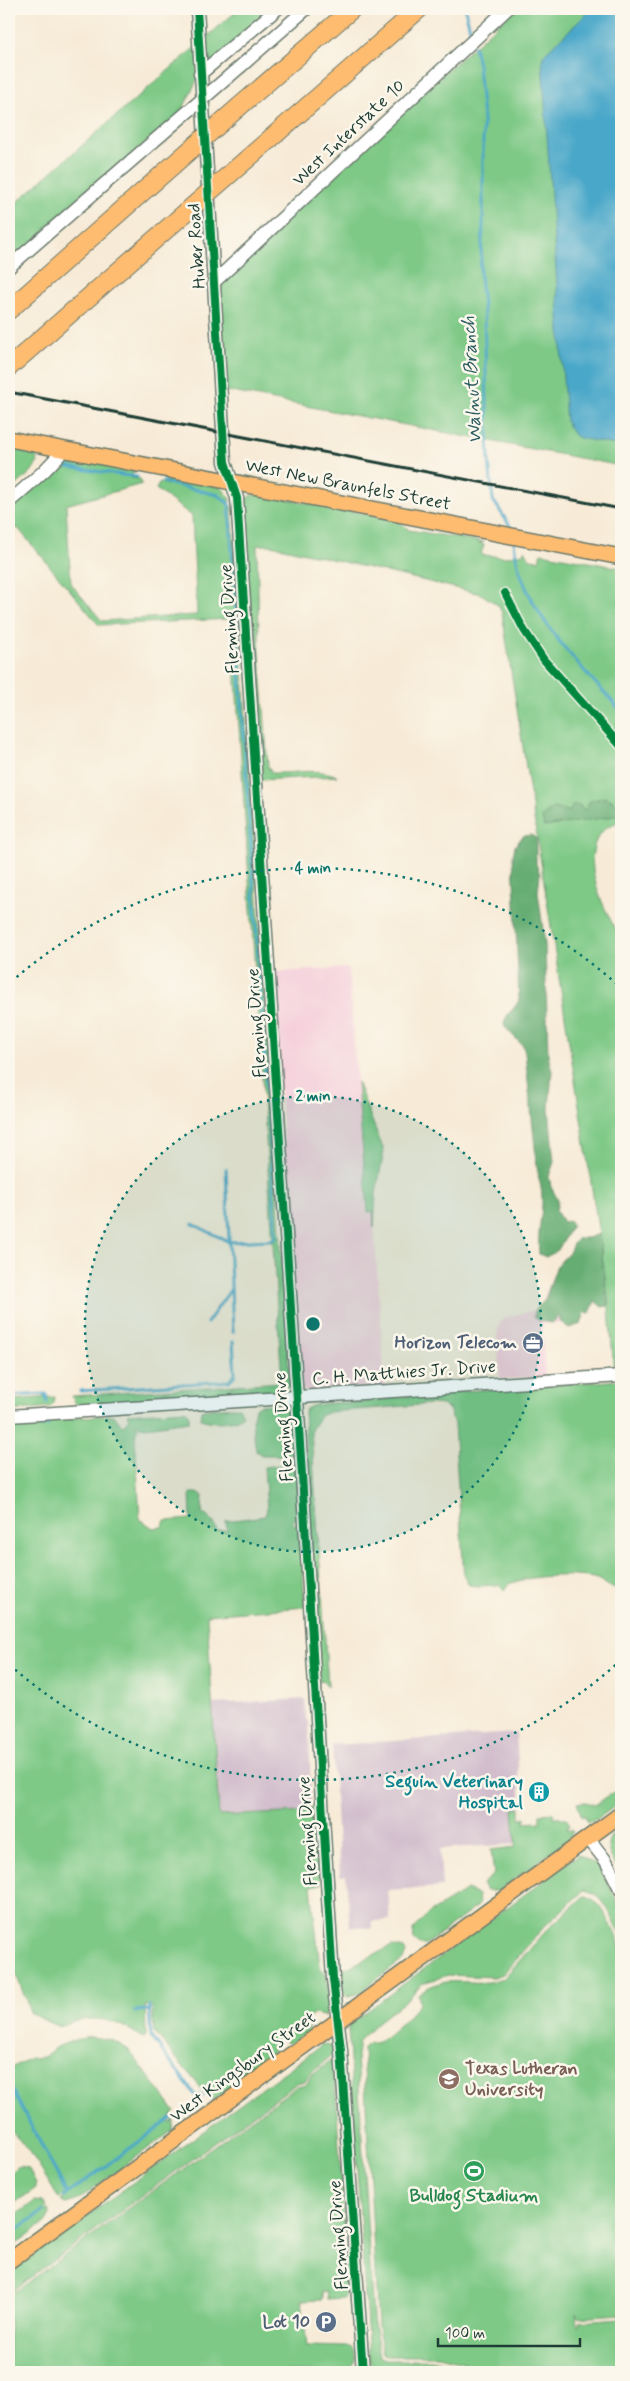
<svg xmlns="http://www.w3.org/2000/svg" width="630" height="2381" font-family="Mynerve,sans-serif">
  <rect width="100%" height="100%" fill="#fbf7ec"/>
  <filter id="ink" filterUnits="userSpaceOnUse"><feTurbulence type="fractalNoise" baseFrequency=".02" numOctaves="2"/><feDisplacementMap in="SourceGraphic" scale="10" xChannelSelector="R" yChannelSelector="G"/><feConvolveMatrix kernelMatrix="1 2 1 2 8 2 1 2 1" color-interpolation-filters="sRGB"/></filter>
  <filter id="wash" filterUnits="userSpaceOnUse"><feTurbulence type="fractalNoise" baseFrequency=".0096" numOctaves="4" result="noise"/><feDisplacementMap in="SourceGraphic" scale="20" xChannelSelector="R" yChannelSelector="G"/><feGaussianBlur stdDeviation="1.12" result="paint"/><feColorMatrix in="noise" values="0 0 0 0 0 0 0 0 0 0 0 0 0 0 0 0 0 1.4 0 .05"/><feComposite in="paint" operator="in"/></filter>
  <g filter="url(#wash)">
    <rect width="100%" height="100%" fill="#f7ebd7"/>
    <!-- built -->
    <path fill="#f5cfdb" d="M348,968L367,1211H373L385,1387L304,1391L300,1386L272,972Z
      M599,1234L568,1299L569,1322L542,1324L545,1377L500,1379L497,1334L499,1325L503,1318L535,1310L541,1305L557,1265L569,1252L573,1244L578,1238H587Z"/>
    <!-- industrial -->
    <path fill="#d1bdcc" d="M305,1699L306,1719L309,1723L311,1808L306,1805L307,1812L219,1816L212,1704Z
      M516,1733L521,1808L513,1809L516,1844L440,1849L442,1887L388,1890L390,1920L372,1921L373,1928L350,1927L346,1875L340,1876L332,1745Z"/>
    <!-- green -->
    <path fill="#7ec986" stroke="#4e835d" d="M239,9H277L200,74L177,121L9,267V209Z
      M515,9H621V466L222,390L214,282Z
      M9,445L34,450L38,462L31,472L9,492Z
      M86,461L136,471L132,473L131,478L140,479L142,484L66,505L71,584L102,621L196,615L197,613L192,516L156,489L160,482L167,485L169,482L162,478L165,477L221,487L231,499L228,504L232,507L290,1385L281,1393L77,1406L72,1396L282,1382L232,619L99,625L17,527L9,534V509L66,464Z
      M257,494L398,520L409,530L484,542L479,543L484,545L481,554L482,555L505,557L523,553L525,550L530,559L539,560L541,553L621,568L620,805L590,801L585,810L570,811L542,817L545,826L621,815V822C613,823 607,826 601,833C579,858 604,913 621,937V1372L614,1373L608,1296L599,1234L502,613L498,605L481,594L271,545H257L259,640L268,767L272,773C294,774 316,767 337,776L260,780L243,509C245,499 247,496 257,494Z
      M357,1082L384,1151L376,1193L374,1228L373,1211L368,1212Z
      M621,1380V1394L616,1400L621,1469V1591C610,1589 604,1581 594,1578C573,1574 532,1575 512,1583C509,1584 507,1587 504,1590L499,1585C489,1585 479,1587 469,1585L464,1577L454,1424L449,1409L442,1405L432,1404L329,1412L320,1416L311,1430L328,1686L322,1680L319,1681L304,1411C313,1400 348,1404 362,1402C448,1390 535,1387 621,1380Z
      M55,1397L54,1403L50,1407L9,1411V1400Z
      M274,1404C296,1407 294,1433 295,1450L289,1455H262L256,1451L252,1421L255,1408L259,1405Z
      M239,1407L243,1415C235,1424 211,1423 201,1419L202,1409Z
      M185,1410L189,1415V1421L146,1427L135,1425L138,1429L135,1435L140,1519L153,1528L162,1527L165,1521L191,1519L190,1493H200L203,1496L202,1512L214,1523L217,1531L227,1530L226,1521L265,1516L267,1509L264,1467L290,1464L296,1471L300,1516L295,1515L293,1523L300,1530L305,1607L207,1615L219,1816L306,1812V1805L313,1808L317,1816L321,1884L311,1886L320,1968L326,1973C327,1985 333,2005 325,2016L314,2014L305,2020L309,2027L308,2031L291,2043H287L281,2038L273,2043L272,2056L212,2101L154,2032L152,2006H145L146,2035L144,2038C109,2017 97,2014 58,2026L31,2014L9,1955V1422L114,1415L119,1422L123,1425L130,1419L128,1414Z
      M621,1787V1802L597,1819L590,1822L586,1821L585,1815L582,1817L577,1803L586,1802L595,1805Z
      M520,1808V1818H525V1823L540,1822V1814L554,1813V1818H566L570,1825L567,1829L573,1830L568,1840L498,1891H486L482,1884L494,1874L491,1850L516,1847L513,1809Z
      M621,1826V1874C609,1854 599,1843 621,1826Z
      M578,1855L597,1865L609,1885L621,1911V1937C613,1920 605,1893 584,1890L544,1927L503,1974L494,1977L448,1975L421,1984L409,1998L373,2026L359,2041L357,2056L373,2319L380,2356L385,2360H431L487,2372C449,2372 413,2364 375,2368L369,2362V2356L348,2028L351,2023Z
      M467,1890L478,1895L479,1905L425,1945H420L414,1940L413,1929L429,1913Z
      M584,1896C601,1896 615,1933 621,1948V2314L578,2317L576,2313L577,2325H579V2321L621,2318V2372H502L439,2356H387L383,2353L378,2327L363,2049C367,2041 373,2045 380,2041C392,2032 412,2015 420,2002L418,1994C447,1971 474,1989 503,1979L547,1930Z
      M392,1946L404,1949L406,1953L403,1960L357,1994L348,1996L340,1991L338,1976L341,1971Z
      M90,2037L112,2040L129,2050L175,2112L168,2120L170,2123L174,2120L172,2131L76,2201L65,2204L61,2201L65,2197L63,2195L59,2199L29,2150L9,2129V2069L31,2058L44,2057L56,2047L75,2040Z
      M323,2044L331,2045L334,2054L311,2072L305,2081L297,2083L9,2293V2273Z
      M334,2058L347,2289L343,2298L327,2299L326,2292H322V2299L302,2300L307,2346L350,2347C354,2350 355,2352 355,2357C356,2376 314,2371 300,2372H9V2296L297,2086L307,2084L311,2075Z
      M20,2166L28,2168L36,2183V2188L9,2207C9,2195 6,2171 20,2166Z
      M35,2201L43,2202L47,2207L42,2211V2213L48,2209L50,2214L47,2221L9,2249V2220Z"/>
    <!-- forest -->
    <path fill="#66ad73" stroke="#427554" d="M605,797L612,800L615,805H620L621,799V815L544,827L542,817L553,808L570,811L573,805H580L585,810L590,801Z
      M531,835L536,838V864L540,874L538,892L545,944L548,1055L552,1071L549,1109L554,1162L549,1176L551,1187L558,1200L556,1211L563,1222L570,1221L572,1225L558,1250L546,1257L539,1254C536,1222 548,1208 538,1175L525,1053L523,1046L504,1026C504,1014 515,1010 519,1000L513,856L515,846L523,836Z
      M599,1234L608,1306L602,1307L595,1301L590,1313L585,1312L581,1324L569,1328L561,1322L559,1316L552,1323L540,1321L534,1317L535,1310L545,1300L557,1265L569,1253L573,1244L578,1238H587Z"/>
    <!-- water -->
    <path fill="#4aa7c9" stroke="#34727e" d="M592,9H621V446L580,438L574,435L566,422L542,60L544,54Z"/>
    <g fill="none" stroke-linecap="round" stroke-linejoin="round">
      <!-- stream -->
      <path stroke="#4aa7c9" stroke-width="3" d="M465,9L472,37
        M474,46L478,65L483,119V225L480,275L484,316L489,461L493,500L514,532
        M67,467L137,477
        M163,482L218,495L229,504L276,1237L269,1240L229,1242L193,1224
        M514,541C518,607 579,664 621,711
        M226,1169L233,1332
        M207,1323L231,1289
        M80,1391L229,1381L235,1375L233,1342
        M9,1396L46,1394L47,1402
        M9,1427L48,1425V1422
        M149,2006L151,2036L195,2095L203,2096
        M134,2011L149,2010
        M9,2075L11,2072
        M9,2084L66,2191L67,2194L64,2197
        M67,2194L172,2118
        M9,2235L44,2211"/>
    </g>
  </g>
  <g filter="url(#ink)">
    <g fill="none" stroke-linecap="round" stroke-linejoin="round">
      <!-- minor casing -->
      <g stroke="#6b7a6d" stroke-width="15">
        <path id="minor" d="M197,9L225,462L237,498L301,1459L333,1979L341,2050L363,2372
          M241,66L306,9
          M200,74L277,9
          M9,267L177,121
          M214,282L507,9
          M9,502L44,471L65,449
          M9,1416L621,1376
          M588,1838L606,1861L621,1890"/>
      </g>
      <!-- major casing -->
      <g stroke="#6b7a6d" stroke-width="18">
        <path id="major" d="M9,439L621,557
          M9,2261L621,1814"/>
      </g>
      <!-- highway casing -->
      <g stroke="#6b7a6d" stroke-width="20">
        <path id="highway" d="M240,106L352,9
          M246,160L419,9
          M9,310L173,165
          M9,367L177,220"/>
      </g>
      <!-- minor -->
      <use href="#minor" stroke="#fff" stroke-width="12"/>
      <!-- major -->
      <use href="#major" stroke="#febc70" stroke-width="15"/>
      <!-- highway -->
      <use href="#highway" stroke="#febc70" stroke-width="18"/>
      <!-- rail -->
      <path stroke="#1f3d34" stroke-width="3" d="M9,392L621,509"/>
      <!-- minor-bridge casing -->
      <g stroke="#6b7a6d" stroke-width="15" stroke-linecap="butt">
        <path id="minor-bridge" d="M177,121L241,66"/>
      </g>
      <!-- highway-bridge casing -->
      <g stroke="#6b7a6d" stroke-width="20" stroke-linecap="butt">
        <path id="highway-bridge" d="M173,165L240,106
          M177,220L246,160"/>
      </g>
      <!-- minor-bridge -->
      <use href="#minor-bridge" stroke="#fff" stroke-width="12"/>
      <!-- highway-bridge -->
      <use href="#highway-bridge" stroke="#febc70" stroke-width="18"/>
      <!-- cycleway casing -->
      <g stroke="#fbf7ec" stroke-width="11">
        <path id="cycleway" d="M197,9L225,462L237,498L301,1459L333,1979L341,2050L363,2372
          M505,593L524,630L544,660L621,746"/>
      </g>
      <!-- cycleway -->
      <use href="#cycleway" stroke="#00873e" stroke-width="8"/>
    </g>
  </g>
  <!-- distance rings -->
  <circle cx="313" cy="1324" r="228" fill="#0f766e" fill-opacity=".12"/>
  <g fill="none" stroke="#0f766e" stroke-width="2.5" stroke-dasharray="2.5 5">
    <circle cx="313" cy="1324" r="228"/>
    <path d="M621 1660A456 456 0 0 1 11 1666M11 982A456 456 0 0 1 621 988"/>
  </g>
  <!-- icons -->
  <defs>
    <g id="office-disc" transform="scale(1.125)"><circle r="9.5" fill="#5c6f8a" stroke="#fbf7ec"/><path d="M-6-3h4V-5.5h4V-3h4V5H-6ZM-1-4.5V-3h2v-1.5ZM-6 0V1H6V0Z" fill="#fff"/></g>
    <g id="building-disc" transform="scale(1.125)"><circle r="9.5" fill="#0f9aa8" stroke="#fbf7ec"/><path d="M-4-6H4V6H1V3H-1V6H-4ZM-2.5-4.3h1.7v1.8h-1.7ZM.8-4.3h1.7v1.8H.8ZM-2.5-1h1.7V.8h-1.7ZM.8-1h1.7V.8H.8Z" fill="#fff"/></g>
    <g id="university-disc" transform="scale(1.125)"><circle r="9.5" fill="#8d6e63" stroke="#fbf7ec"/><path d="M0-5L7-2L0 1L-7-2ZM-4 1L0 2.5L4 1V4Q0 6-4 4Z" fill="#fff"/></g>
    <g id="stadium-disc" transform="scale(1.125)"><circle r="9.5" fill="#2e9e5b" stroke="#fbf7ec"/><path d="M0-5a6.5 5 0 1 0 0 10a6.5 5 0 1 0 0-10ZM-3.5-1.8h7v3.6h-7Z" fill="#fff"/></g>
    <g id="parking-disc" transform="scale(1.125)"><circle r="9.5" fill="#5c6f8a" stroke="#fbf7ec"/><path d="M-3.5-5.5H1a3.5 3.5 0 0 1 0 7H-1V5.5H-3.5ZM-1-3.4V-.6H.8a1.4 1.4 0 0 0 0-2.8Z" fill="#fff"/></g>
  </defs>
  <g fill-rule="evenodd">
    <use href="#office-disc" x="533" y="1343"/>
    <use href="#building-disc" x="539" y="1792"/>
    <use href="#university-disc" x="449" y="2079"/>
    <use href="#stadium-disc" x="474" y="2171"/>
    <use href="#parking-disc" x="326" y="2322"/>
  </g>
  <g text-anchor="middle" dominant-baseline="central" stroke-width="5" stroke-linejoin="round" paint-order="stroke">
    <!-- street labels -->
    <g font-size="18" fill="#1f3d34" stroke="#fbf7ec">
      <text transform="translate(349 133) rotate(-43)">West Interstate 10</text>
      <text transform="translate(197 246) rotate(-94)">Huber Road</text>
      <text transform="translate(348 485) rotate(11)">West New Braunfels Street</text>
      <text transform="translate(230 619) rotate(-94)">Fleming Drive</text>
      <text transform="translate(257 1023) rotate(-94)">Fleming Drive</text>
      <text transform="translate(404 1373) rotate(-4)">C. H. Matthies Jr. Drive</text>
      <text transform="translate(284 1427) rotate(-94)">Fleming Drive</text>
      <text transform="translate(308 1831) rotate(-94)">Fleming Drive</text>
      <text transform="translate(243 2067) rotate(-36)">West Kingsbury Street</text>
      <text transform="translate(339 2235) rotate(-94)">Fleming Drive</text>
    </g>
    <!-- service labels -->
    <g font-size="18" font-weight="bold" fill="#4e5e75" stroke="#fbf7ec" text-anchor="end">
      <text x="517" y="1343">Horizon Telecom</text>
      <text x="310" y="2322">Lot 10</text>
    </g>
    <!-- culture labels -->
    <g font-size="18" font-weight="bold" fill="#0d838f" stroke="#fbf7ec" text-anchor="end">
      <text x="523" y="1782">Seguin Veterinary<tspan x="523" dy="21">Hospital</tspan></text>
    </g>
    <!-- education labels -->
    <g font-size="18" font-weight="bold" fill="#785e54" stroke="#fbf7ec" text-anchor="start">
      <text x="465" y="2069">Texas Lutheran<tspan x="465" dy="21">University</tspan></text>
    </g>
    <!-- leisure labels -->
    <g font-size="18" font-weight="bold" fill="#27864d" stroke="#fbf7ec">
      <text x="474" y="2196">Bulldog Stadium</text>
    </g>
    <!-- water labels -->
    <g font-size="19" font-style="italic" fill="#2c5d61" stroke="#fbf7ec">
      <text transform="translate(472 380) rotate(-93)">Walnut Branch</text>
    </g>
  </g>
  <circle cx="313" cy="1324" r="8" fill="#0f766e" stroke="#fbf7ec" stroke-width="2.5"/>
  <g font-size="15" text-anchor="middle" font-weight="bold" fill="#0f766e" stroke="#fbf7ec" stroke-width="5" stroke-linejoin="round" paint-order="stroke">
    <text x="313" y="873">4 min</text>
    <text x="313" y="1101">2 min</text>
  </g>
  <!-- margin -->
  <rect width="630" height="2381" fill="none" stroke="#fbf7ec" stroke-width="30"/>
  <!-- scale -->
  <path d="M438 2338v8h142v-8" fill="none" stroke="#1f3d34" stroke-width="2.5"/>
  <text x="445" y="2338" font-size="15" fill="#1f3d34" stroke="#fbf7ec" stroke-width="4" paint-order="stroke">100 m</text>
</svg>
